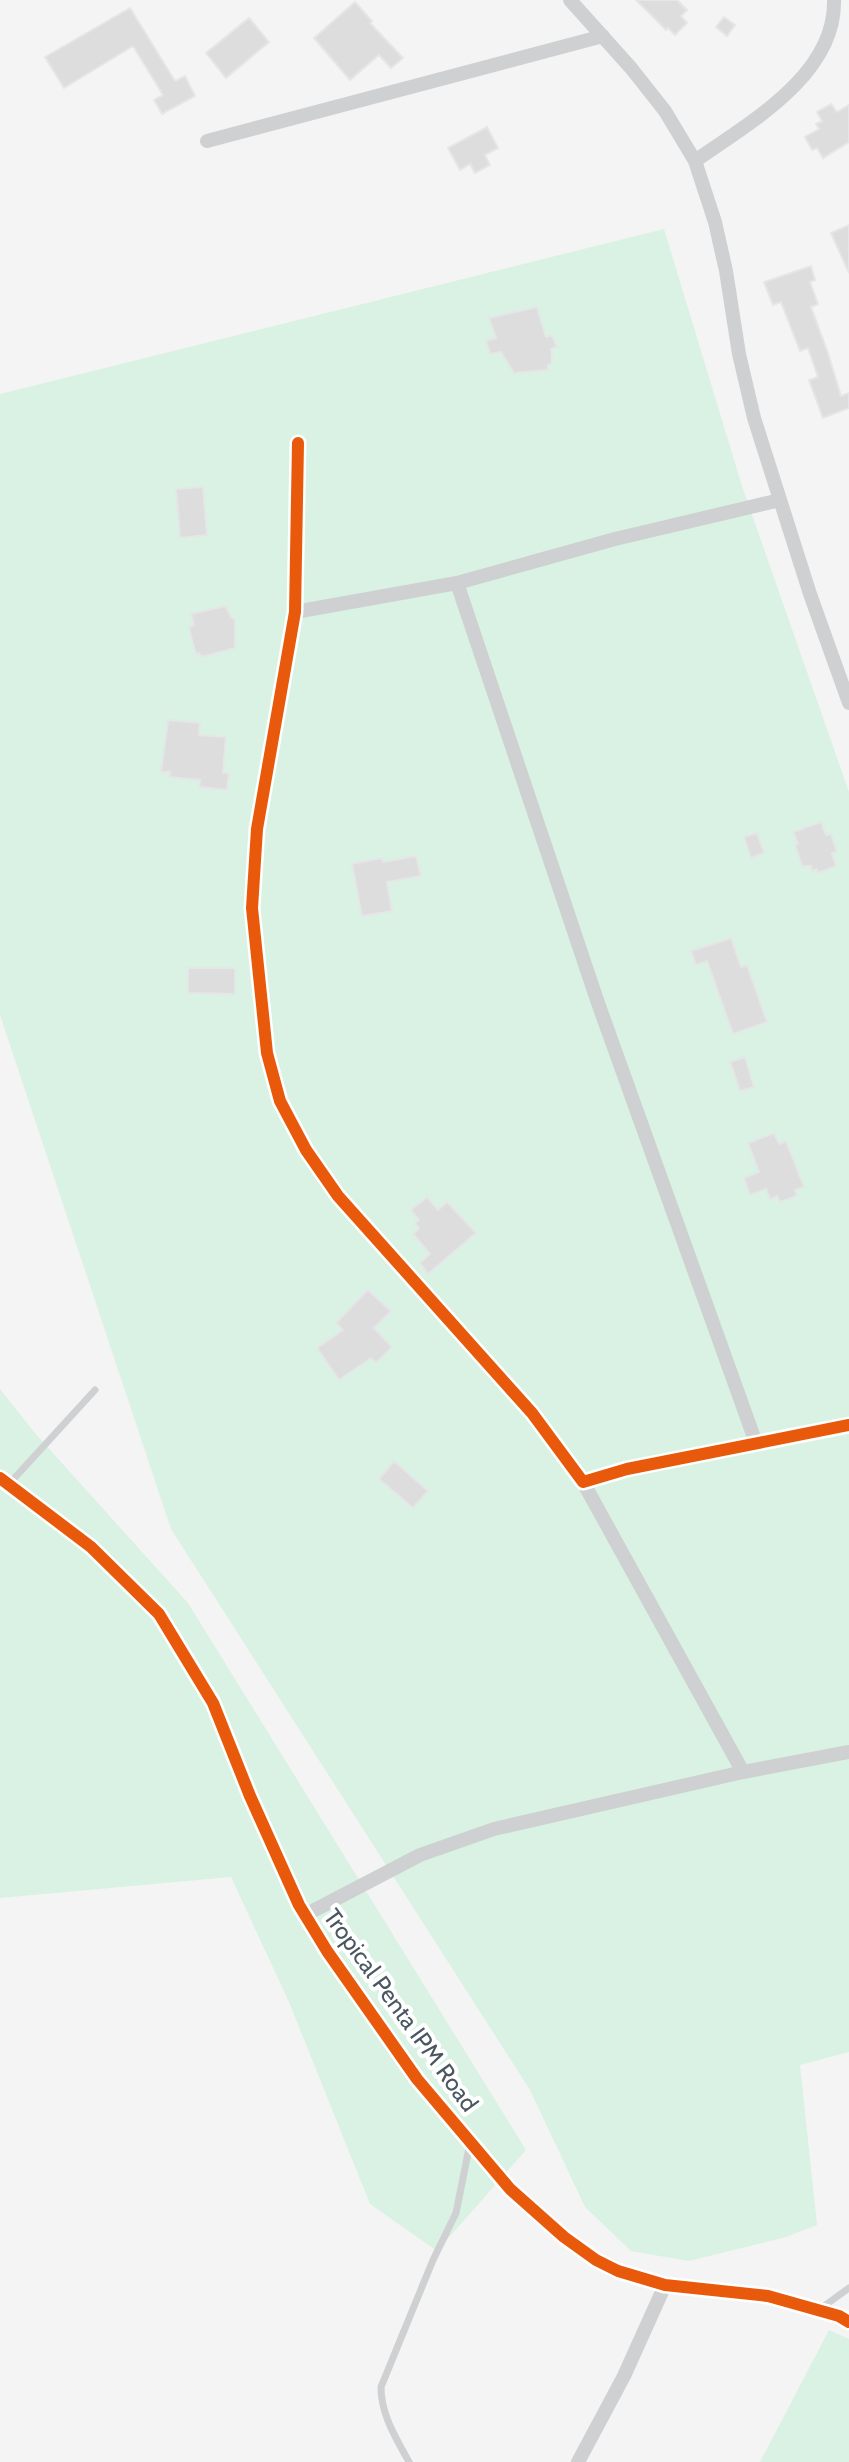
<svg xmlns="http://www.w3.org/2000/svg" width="849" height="2462" font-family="Cabin,sans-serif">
  <rect width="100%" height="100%" fill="#f4f4f4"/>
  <!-- green -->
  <path fill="#d9f2e3" d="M664,229L742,486L849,792V2052L800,2065L817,2225L786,2237L689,2261L631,2251L585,2207L530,2090L171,1529L0,1015V394Z
    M0,1389L34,1432L188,1603L526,2150L437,2251L370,2204L289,2002L231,1877L0,1898Z
    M829,2330L849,2339V2462H760Z"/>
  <!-- building -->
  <path fill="#ddddde" stroke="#e5e6e7" stroke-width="2" d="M636,0H677L687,10L681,16L687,23L675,35L668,28L666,30Z
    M355,2L372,21L370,23L403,58L391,68L379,55L350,80L314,38Z
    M130,8L175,81L185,76L195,96L162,114L154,100L163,95L133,46L64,88L45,57Z
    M724,17L735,25L727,36L716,27Z
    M249,18L269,42L226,78L206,53Z
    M831,104L837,112L849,105V142L823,158L817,148L812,150L805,137L819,129L816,124L822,121L817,112Z
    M487,127L498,148L485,155L490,165L475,173L470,164L460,170L448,148Z
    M849,225V273L831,233Z
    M811,266L815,280L810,282L818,304L811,307L828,353L841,396L849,393V408L823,418L809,380L818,377L808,348L800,351L781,302L773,305L764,282Z
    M537,307L546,337L552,335L557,347L551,349L552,363L548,365V370L514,373L501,352L490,354L486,341L496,338L489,318Z
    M203,487L207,535L180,538L176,489Z
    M226,606L231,617L235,620V648L201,657L199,653L196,654L192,641L189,627L194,625L191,614Z
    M168,720L200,723L199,735L226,737L223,773H229L227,790L199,787L200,780L169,777L170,772H161Z
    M821,822L826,835L831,834L837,852L832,853L836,866L818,873L816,869L812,871L811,866H802L795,845L798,844L793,832Z
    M757,833L764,853L751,858L744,837Z
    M416,856L421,876L387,882L392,911L362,916L352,864L382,858L383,862Z
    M731,938L741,967L747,965L767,1022L733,1034L707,961L696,965L691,951Z
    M188,968H235V994L188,993Z
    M745,1057L754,1087L740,1091L730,1062Z
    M774,1133L779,1144L786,1141L804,1187L795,1190L797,1196L780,1202L777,1196L770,1200L766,1189L750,1195L744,1178L759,1172L748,1143Z
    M427,1197L438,1210L447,1202L476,1233L428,1274L420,1263L430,1254L413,1234L419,1228L415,1223L419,1220L411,1210Z
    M368,1290L391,1311L374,1328L392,1347L376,1363L371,1358L339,1380L317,1348L343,1330L336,1323Z
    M394,1461L428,1491L413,1508L379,1479Z"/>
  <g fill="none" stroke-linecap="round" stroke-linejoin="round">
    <!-- lane -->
    <path stroke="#ced0d2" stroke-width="7" d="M9,1484L95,1390
      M820,2309L849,2288
      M409,2462C396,2438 381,2415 381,2387L433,2260L456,2213L470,2143"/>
    <!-- street -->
    <path stroke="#ced0d2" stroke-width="14" d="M570,0L631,68L665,111L695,161L715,222L726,271L739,354L754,418L810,594L849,703
      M207,141L603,36
      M695,161C749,123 836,75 834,0
      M298,443L295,612L257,829L252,908L267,1053L280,1101L306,1150L338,1196L532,1413L583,1482L627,1469L849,1425
      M457,583L598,1003L756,1443
      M295,612L457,583L615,539L780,500
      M0,1478L91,1547L159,1614L213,1703L250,1796L299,1905L327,1951L417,2079L510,2189L564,2237L596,2260L618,2271L665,2285L768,2296L839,2316L849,2322
      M583,1482L743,1772
      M305,1915L420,1855L494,1829L743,1772L849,1752
      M578,2462L624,2376L665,2285"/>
    <!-- cycleway casing -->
    <g stroke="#fff" stroke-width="17">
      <path id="cycleway" d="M298,443L295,612L257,829L252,908L267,1053L280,1101L306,1150L338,1196L532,1413L583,1482L627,1469L849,1425
        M0,1478L91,1547L159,1614L213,1703L250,1796L299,1905L327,1951L417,2079L510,2189L564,2237L596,2260L618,2271L665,2285L768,2296L839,2316L849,2322"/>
    </g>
    <!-- cycleway -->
    <use href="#cycleway" stroke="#e8590c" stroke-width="12"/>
  </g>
  <g text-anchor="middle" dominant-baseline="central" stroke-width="8" stroke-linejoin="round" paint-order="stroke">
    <!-- street labels -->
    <g font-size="24" fill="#4a5661" stroke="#fff">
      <text transform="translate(401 2010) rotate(54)">Tropical Penta IPM Road</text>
    </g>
  </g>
</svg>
